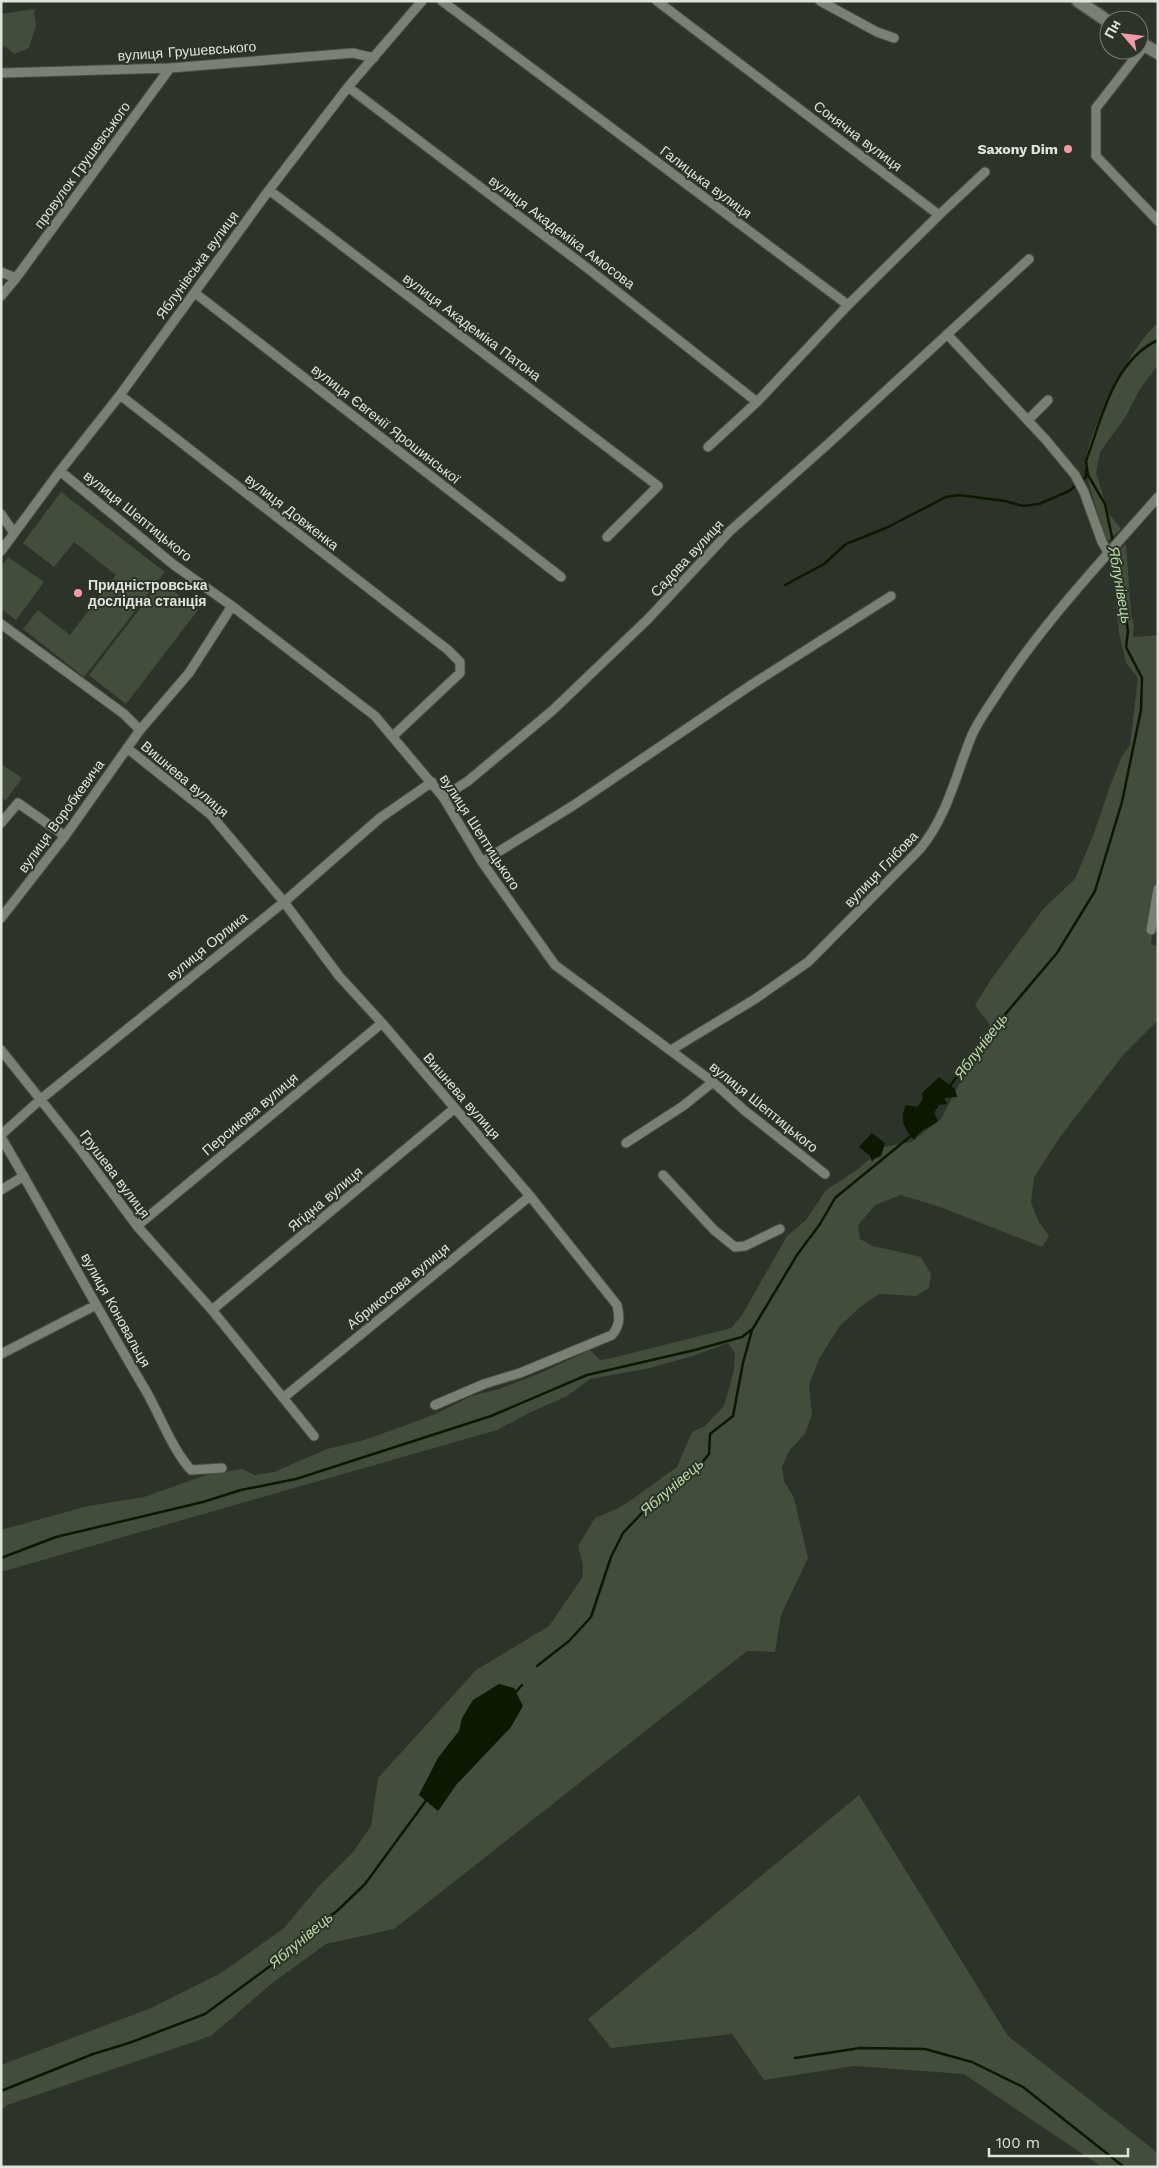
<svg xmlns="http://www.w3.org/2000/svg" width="1159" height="2168" font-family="'Work Sans',sans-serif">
  <rect width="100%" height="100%" fill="#2c3328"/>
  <!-- green -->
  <path fill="#424d3b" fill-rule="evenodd" d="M34,9L36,26L29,48L14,54L5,46L1,48V14Z
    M1158,324V365L1140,389L1126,416L1100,452L1096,473L1109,514L1121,529L1107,542C1101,522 1085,480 1086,461C1087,434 1135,337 1158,324Z
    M61,492L165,572L84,677L23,629L38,610L70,635L116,575L74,542L54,567L23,543Z
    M1126,544L1131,613L1134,627L1133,637L1158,635V889L1151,944L1158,947V1020L1124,1054L1060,1137L1034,1177L1031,1203L1039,1222L1049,1236L1042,1247L940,1207L901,1195L875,1205L858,1225L860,1239L873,1246L921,1257L931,1274L929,1288L916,1296L879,1294L860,1307L839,1327L819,1359L809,1385L812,1415L805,1434L789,1451L782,1467L784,1481L794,1498L808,1558L781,1615L775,1652L747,1651L394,1929L326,1944L271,1984L211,2036L7,2105L1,2111V2065L151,2008L221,1973L284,1928L319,1886L353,1852L371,1826L378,1778L476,1670L549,1626L582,1578L583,1566L578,1546L595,1518L617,1509L634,1498L677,1467L692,1432L705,1426L724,1406L734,1370L735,1353L728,1343L693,1356L650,1368L590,1379L567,1396L529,1413L497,1430L1,1572V1530L88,1506L144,1497L206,1475L242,1469L255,1475L274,1472L327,1449L361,1441L401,1427L438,1413L471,1396L499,1389L536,1375L590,1350L600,1360L612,1358L731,1328L742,1315L787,1236L806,1220L826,1190L858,1169L884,1147L911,1142L941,1119L990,1025L975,1005L992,978L1044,908L1075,879L1093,836L1110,786L1122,756L1130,745L1138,678L1126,663L1119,633L1112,557ZM511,1727L456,1785L439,1810L419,1795L438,1758L459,1731Z
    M8,557L44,582L16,620L1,609V567Z
    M161,581L198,610L126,704L89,675Z
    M1,764L22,778L6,800L1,797Z
    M859,1795L1008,2036L1158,2153V2167H1102L964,2074L854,2066L764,2080L732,2034L611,2048L588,2019Z"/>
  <!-- water -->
  <path fill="#0b1901" d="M939,1077L955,1089L957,1097L944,1098L947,1104L939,1105L934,1113L938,1121C929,1128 920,1129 914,1140C904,1128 899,1120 906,1105L917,1107L923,1099L922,1093Z
    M872,1133L885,1143L881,1156L874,1159L872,1162L870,1156L859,1147Z
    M499,1684L514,1688L523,1706L511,1727L456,1785L438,1811L419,1795L438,1758L459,1731L462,1718L473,1700Z"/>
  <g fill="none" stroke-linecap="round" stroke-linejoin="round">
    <!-- stream -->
    <path stroke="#0b1901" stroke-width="2.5" d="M1113,542L1105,504L1088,475L1086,461C1102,418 1113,361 1158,340
      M785,585L824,564L846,544L886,528L946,497L959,495L1005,501L1023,506L1039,504L1069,491L1086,477V470
      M949,1087L1002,1018L1057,953L1095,891L1122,802L1141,710L1142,678L1126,647L1128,631L1115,550
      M1,1558L56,1537L203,1502L241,1490L296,1479L491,1416L587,1375L695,1350L742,1337L751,1330
      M537,1666L569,1641L591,1617L611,1557L623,1533L642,1513L700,1465L709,1454L710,1434L733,1416L743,1363L752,1330L797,1255L820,1224L835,1198L912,1135
      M514,1694L522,1685
      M795,2058L860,2048L925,2049L972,2062L1023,2087L1124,2167
      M1,2091L93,2054L129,2043L205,2014L292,1950L314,1928L337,1911L365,1884L428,1798"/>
    <!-- street casing -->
    <g stroke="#494f45" stroke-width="11">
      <path id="street" d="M442,1L848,305L757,402L708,447
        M657,1L939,215L848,305
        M820,1L877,32L894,38
        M1145,45L1096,108V156L1158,221
        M1,73L170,68L353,53L374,58
        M348,87L586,267L757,402
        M269,190L658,486L607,537
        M939,215L985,172
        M1,272L16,278L170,68
        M195,293L561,577
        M1,296L16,278
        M947,334L1046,440L1075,475L1084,492L1102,542L1108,552
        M120,395L448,650L460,662V673L393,736
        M1028,420L1048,400
        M60,471L174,565L232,606L375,716L443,797L482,862L555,965L713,1082L744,1110L825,1174
        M1,514L14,533
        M1,551L60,471L120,395L269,190L348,87L422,1
        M1,624L124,714L140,730
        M127,748L211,815L284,902L339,976L382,1023L530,1196L617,1305C620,1318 620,1325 612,1335L520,1373L484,1384L435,1405
        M443,797L468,781L553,710L648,619L730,531L828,444L1029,259
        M1,823L18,803L65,836
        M482,862L574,805L751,685L891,596
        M1,918L65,836L140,730L189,673L232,606
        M1151,930L1158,889
        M1,1050L80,1149L137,1226L212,1310L314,1436
        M671,1050L755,999L808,962L920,849C947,816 955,778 970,740C975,726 985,712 993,700C1040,626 1100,563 1158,497
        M1,1135L41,1099L284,902L380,818L432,782
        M1,1137C50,1221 96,1307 146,1391C161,1417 172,1449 191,1470L222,1468
        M626,1143L683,1106L713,1082
        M663,1175L714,1230L735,1247L745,1246L780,1229
        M1,1190L24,1176
        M137,1226L382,1023
        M212,1310L455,1108
        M1,1354L96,1305
        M283,1398L530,1196"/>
    </g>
    <!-- secondary casing -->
    <g stroke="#494f45" stroke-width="15">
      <path id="secondary" d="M1078,1L1109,22
        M1139,42L1158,53"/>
    </g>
    <!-- street -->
    <use href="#street" stroke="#798174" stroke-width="9"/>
    <!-- secondary -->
    <use href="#secondary" stroke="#798174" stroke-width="12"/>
  </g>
  <!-- markers -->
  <g fill="#f39aa9" stroke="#2c3328" stroke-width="2">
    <circle cx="1068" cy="149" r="5"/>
    <circle cx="78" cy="593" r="5"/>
  </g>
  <g text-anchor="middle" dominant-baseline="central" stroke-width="4" stroke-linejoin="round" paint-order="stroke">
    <!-- street labels -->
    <g font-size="14" fill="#dee3db" stroke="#2c3328">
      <text transform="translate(187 51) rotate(-4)">вулиця Грушевського</text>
      <text transform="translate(858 136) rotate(37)">Сонячна вулиця</text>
      <text transform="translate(82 165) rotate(-54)">провулок Грушевського</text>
      <text transform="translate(706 182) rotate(37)">Галицька вулиця</text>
      <text transform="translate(562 232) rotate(37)">вулиця Академіка Амосова</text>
      <text transform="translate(197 265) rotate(-54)">Яблунівська вулиця</text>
      <text transform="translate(472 327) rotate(37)">вулиця Академіка Патона</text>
      <text transform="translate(386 424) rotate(38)">вулиця Євгенії Ярошинської</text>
      <text transform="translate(292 512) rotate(38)">вулиця Довженка</text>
      <text transform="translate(138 516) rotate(39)">вулиця Шептицького</text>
      <text transform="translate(687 558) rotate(-47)">Садова вулиця</text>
      <text transform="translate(185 779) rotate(40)">Вишнева вулиця</text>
      <text transform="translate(61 816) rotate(-54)">вулиця Воробкевича</text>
      <text transform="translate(480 832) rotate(57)">вулиця Шептицького</text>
      <text transform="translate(881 869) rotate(-46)">вулиця Глібова</text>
      <text transform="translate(207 946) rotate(-39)">вулиця Орлика</text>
      <text transform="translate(462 1096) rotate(49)">Вишнева вулиця</text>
      <text transform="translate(764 1107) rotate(39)">вулиця Шептицького</text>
      <text transform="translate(250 1114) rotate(-40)">Персикова вулиця</text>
      <text transform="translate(115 1174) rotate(53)">Грушева вулиця</text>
      <text transform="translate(325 1199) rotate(-40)">Ягідна вулиця</text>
      <text transform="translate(398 1286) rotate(-39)">Абрикосова вулиця</text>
      <text transform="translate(116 1310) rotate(61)">вулиця Коновальця</text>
    </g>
    <!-- poi labels -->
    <g font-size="14" font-weight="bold" fill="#dee3db" stroke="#2c3328" text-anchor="end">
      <text x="1058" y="149">Saxony Dim</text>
      <text x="88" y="585" text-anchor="start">Придністровська<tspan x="88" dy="16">дослідна станція</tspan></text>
    </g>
    <!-- water labels -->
    <g font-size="15" font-style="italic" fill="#b9daa4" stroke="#2c3328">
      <text transform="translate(1120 585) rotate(80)">Яблунівець</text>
      <text transform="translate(981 1046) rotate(-53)">Яблунівець</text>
      <text transform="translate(672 1487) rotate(-41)">Яблунівець</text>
      <text transform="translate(301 1940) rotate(-40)">Яблунівець</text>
    </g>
  </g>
  <!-- border -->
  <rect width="1159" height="2168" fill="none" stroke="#dee3db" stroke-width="5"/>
  <!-- north arrow -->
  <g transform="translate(1124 35) rotate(298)"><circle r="24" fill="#2c3328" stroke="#737970"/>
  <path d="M0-4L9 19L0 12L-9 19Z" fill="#f39aa9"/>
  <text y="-8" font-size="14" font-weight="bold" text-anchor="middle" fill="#dee3db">Пн</text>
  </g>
  <!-- scale -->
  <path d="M989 2148v8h139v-8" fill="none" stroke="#dee3db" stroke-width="2.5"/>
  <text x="996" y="2148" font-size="15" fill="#dee3db" stroke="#2c3328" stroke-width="4" paint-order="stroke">100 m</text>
</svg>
